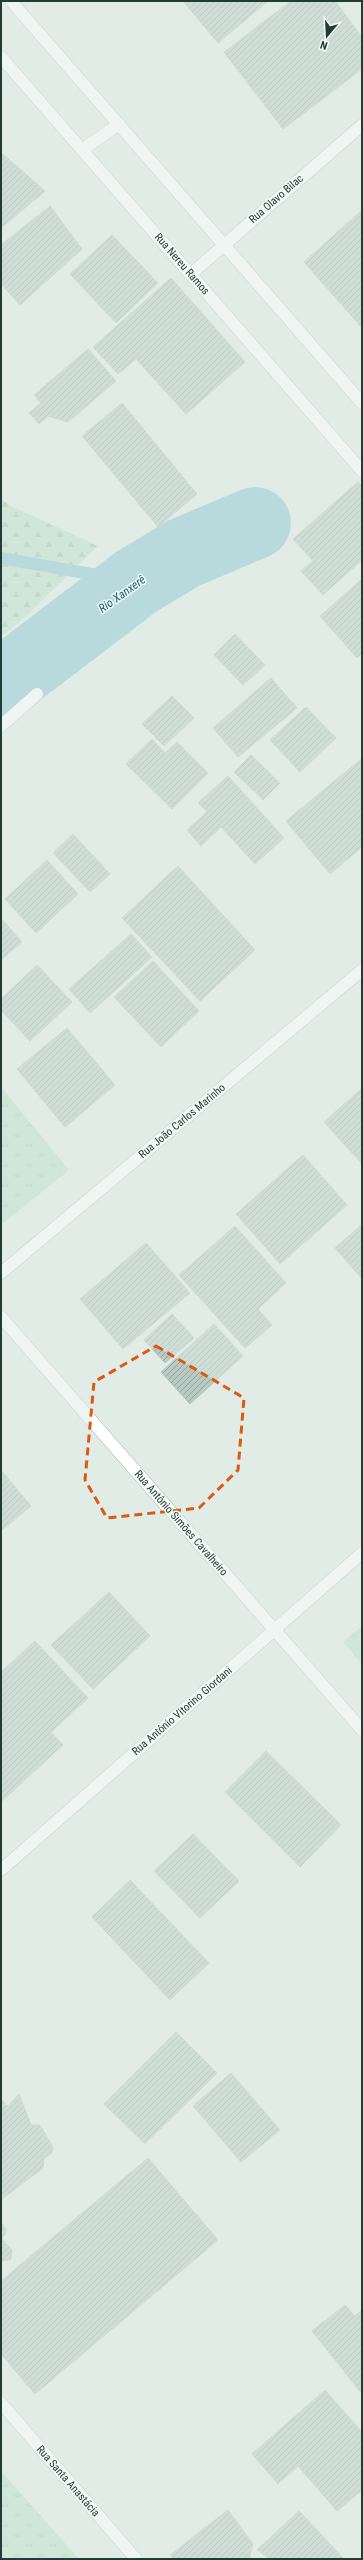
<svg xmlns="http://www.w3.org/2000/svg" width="363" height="2560" font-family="'Roboto Condensed',sans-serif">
  <defs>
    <pattern id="grass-tufts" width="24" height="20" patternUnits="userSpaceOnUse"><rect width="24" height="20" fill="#baddc5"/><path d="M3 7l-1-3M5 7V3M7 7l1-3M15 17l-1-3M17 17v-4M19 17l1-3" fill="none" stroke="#a0bfaa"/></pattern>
    <pattern id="forest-firs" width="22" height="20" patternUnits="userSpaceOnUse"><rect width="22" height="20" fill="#baddc5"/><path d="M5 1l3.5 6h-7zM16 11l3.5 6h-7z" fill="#a0bfaa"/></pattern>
    <pattern id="building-hatch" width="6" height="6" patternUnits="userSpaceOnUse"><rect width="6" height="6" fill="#b9c9c4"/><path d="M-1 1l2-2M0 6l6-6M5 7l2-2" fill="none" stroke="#96a4a0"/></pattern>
  </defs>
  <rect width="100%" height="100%" fill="#e1ece7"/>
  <!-- grass -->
  <path fill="url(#grass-tufts)" d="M1,1087L69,1170L1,1225Z
    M362,1626V1664L343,1642Z
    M1,2471L79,2559H1Z"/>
  <!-- forest -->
  <path fill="url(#forest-firs)" d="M1,499L11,506L98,546L24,618L1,637Z"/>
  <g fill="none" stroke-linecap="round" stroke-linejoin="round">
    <!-- stream -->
    <path stroke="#88c3d1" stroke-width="12" d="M1,558L136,582"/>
    <!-- river -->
    <path stroke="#88c3d1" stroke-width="72" d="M1,685L136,582L184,553L255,523"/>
  </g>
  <!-- building -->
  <path fill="url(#building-hatch)" stroke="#b3c5bf" d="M183,1H268L218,43Z
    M291,1H335L362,37V69L283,129L224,52Z
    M3,154L45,191L1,228V156Z
    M50,206L82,249L20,305L1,284V245Z
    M362,210V328L304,262Z
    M112,235L158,283L116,323L70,274Z
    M171,278L245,362L186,414L136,359L118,374L93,347Z
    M88,349L116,381L68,422L48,416L39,424L29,413L41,403L34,395Z
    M122,403L197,494L158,527L82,436Z
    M358,482L362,486V560L323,595L301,571L313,561L293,539Z
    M362,579V653L357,658L320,616Z
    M235,634L265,665L243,685L214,655Z
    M271,678L297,708L238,757L213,728Z
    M172,696L194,718L164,746L142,724Z
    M306,707L336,738L300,772L270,740Z
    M152,739L165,753L177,742L208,773L172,809L126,764Z
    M251,755L280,783L263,800L234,772Z
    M361,759L362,847L330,874L286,821Z
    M228,776L284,838L255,864L221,827L201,846L187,830L207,812L198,803Z
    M73,834L110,874L90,892L53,853Z
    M47,860L78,894L36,933L5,899Z
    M178,866L255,950L200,1001L122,918Z
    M1,918L22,942L1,960Z
    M131,934L152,957L90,1013L69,989Z
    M153,961L199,1011L161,1047L114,997Z
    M37,965L72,1002L30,1041L1,1010V999Z
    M67,1028L115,1085L65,1127L17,1069Z
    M362,1088V1164L324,1122Z
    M303,1155L347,1205L280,1264L236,1214Z
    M362,1224V1279L335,1248Z
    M235,1226L286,1283L258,1309L272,1325L245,1348L179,1275Z
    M146,1243L190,1293L123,1349L80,1299Z
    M172,1314L194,1338L165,1363L144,1340Z
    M214,1324L243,1356L190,1404L161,1372Z
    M1,1470L31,1506L1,1531Z
    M109,1592L150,1636L93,1689L51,1645Z
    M35,1641L88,1698L51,1732L63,1745L1,1802V1672Z
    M266,1751L341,1825L300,1867L225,1792Z
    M193,1834L239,1881L200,1918L154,1871Z
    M130,1880L209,1963L170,2000L92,1917Z
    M176,2032L217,2073L145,2144L104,2104Z
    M231,2073L280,2130L241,2162L193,2106Z
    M19,2094L31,2125H40L53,2147L51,2154L44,2158L43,2168L1,2200V2099L8,2106Z
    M148,2158L218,2240L35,2394L1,2354V2281Z
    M1,2223L7,2230L2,2239L12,2250L11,2259L3,2261L1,2264Z
    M345,2305L355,2316L362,2310V2394L312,2331Z
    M325,2390L362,2432V2490L337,2511L298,2466L278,2484L252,2454Z
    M228,2510L253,2544L249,2559H174L170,2555Z
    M299,2511L344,2559H270L257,2550Z"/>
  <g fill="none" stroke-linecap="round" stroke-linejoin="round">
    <!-- minor casing -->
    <g stroke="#a4b4ae" stroke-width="13">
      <path id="minor" d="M11,1L362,403
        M1,57L362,471
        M82,150L119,124
        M191,274L362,125
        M1,726L37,694
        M1,1273L362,970
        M1,1317L362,1730
        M1,1870L362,1553
        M1,2403L136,2559"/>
    </g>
    <!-- minor -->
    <use href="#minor" stroke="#fff" stroke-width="12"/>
  </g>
  <!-- marked area -->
  <path d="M0 0H363V2560H0ZM156,1346L244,1398L238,1470L199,1508L107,1518L85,1480L94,1382Z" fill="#e1ece7" fill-opacity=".55" fill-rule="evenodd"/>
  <path fill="none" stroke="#de580e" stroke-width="3" stroke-dasharray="8 5" stroke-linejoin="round" d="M156,1346L244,1398L238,1470L199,1508L107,1518L85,1480L94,1382Z"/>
  <g text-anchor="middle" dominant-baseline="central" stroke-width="3" stroke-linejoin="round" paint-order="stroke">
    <!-- street labels -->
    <g font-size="11" fill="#213c36" stroke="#f2f8f5">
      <text transform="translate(276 199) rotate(-41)">Rua Olavo Bilac</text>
      <text transform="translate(182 264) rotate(49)">Rua Nereu Ramos</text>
      <text transform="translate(182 1121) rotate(-40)">Rua João Carlos Marinho</text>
      <text transform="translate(181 1523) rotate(49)">Rua Antônio Simões Cavalheiro</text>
      <text transform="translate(182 1711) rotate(-41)">Rua Antônio Vitorino Giordani</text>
      <text transform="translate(68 2481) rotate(49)">Rua Santa Anastácia</text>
    </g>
    <!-- water labels -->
    <g font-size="12" font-style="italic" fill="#1b6579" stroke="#f2f8f5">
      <text transform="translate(122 594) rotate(-36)">Rio Xanxerê</text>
    </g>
  </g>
  <!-- border -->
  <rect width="363" height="2560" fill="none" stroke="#213c36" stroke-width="4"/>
  <!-- north arrow -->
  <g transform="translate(327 36) rotate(198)" stroke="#f2f8f5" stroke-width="3" paint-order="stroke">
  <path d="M0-3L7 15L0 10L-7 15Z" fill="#213c36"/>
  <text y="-6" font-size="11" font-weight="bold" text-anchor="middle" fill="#213c36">N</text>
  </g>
</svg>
